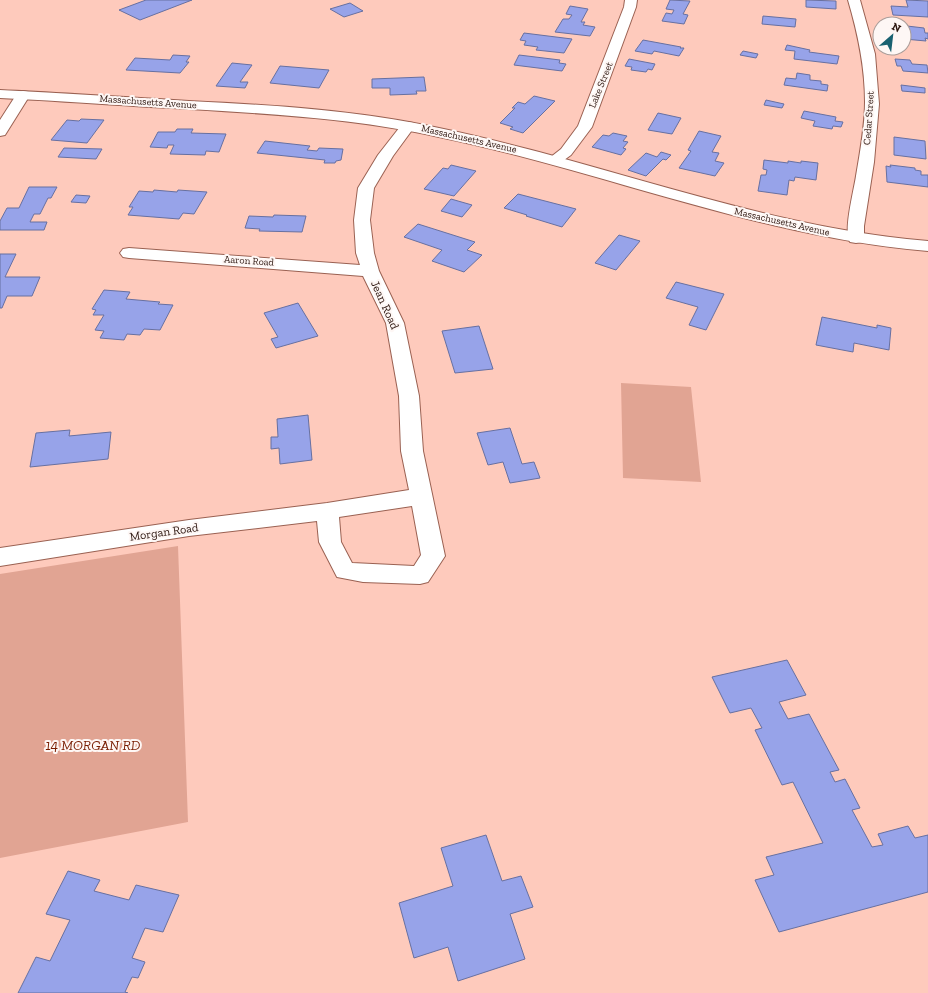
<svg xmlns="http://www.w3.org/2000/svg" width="928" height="993" font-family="'Zilla Slab',serif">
  <rect width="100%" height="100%" fill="#fecabc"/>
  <!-- green -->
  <path fill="#e1a493" d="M621,383L691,387L701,482L623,478Z
    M178,546L188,822L0,858V574Z"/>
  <!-- building -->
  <path fill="#97a3e9" stroke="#6770a1" d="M146,0H192L140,20L119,10Z
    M670,0L690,1L683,14L688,15L684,24L662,21L666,13L672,14L674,10L666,9Z
    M806,0L836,1V9L806,7Z
    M906,0L928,1V17L893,15L891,6L908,7Z
    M350,3L363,11L344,17L330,9Z
    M570,6L588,9L581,22H585L583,25L595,27L590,36L555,32L563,19H569L572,15L566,14Z
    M763,16L796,19L795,27L762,24Z
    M907,26L924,28L925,33H928V39L925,38L926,41L904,39V31H908Z
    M524,33L572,39L564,53L536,50L538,47L524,45L526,41L520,40Z
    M643,40L681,47L680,48H684L679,56L654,51L652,54L635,51Z
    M787,45L810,50L809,52L839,56L837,64L794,59L795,51L785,50Z
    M743,51L758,54L756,58L740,55Z
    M173,55L190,56L186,62H189L180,73L126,70L135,58L170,60Z
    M519,55L560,60L559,63L566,64L562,71L514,65Z
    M629,59L655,64L652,70L648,69L646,72L631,70L632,67L625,66Z
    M895,59L910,60L912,64L927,65L928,73L903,71L901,66H897Z
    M232,63L252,65L240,82H248L245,88L216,86Z
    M280,66L329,70L319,88L270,83Z
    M797,73L810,75V80L821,81V84L828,85L827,91L784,85L786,78L796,79Z
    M424,77L426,91H416L417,94L390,95V88H372V79Z
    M901,85L925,88V93L902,91Z
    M534,96L555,101L523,133L510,129L513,127L500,123L515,108H512L518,102L525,104Z
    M766,100L784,104L782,108L764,105Z
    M804,111L836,117L835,121L843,122L841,127L833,126L832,129L813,126L815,121L801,118Z
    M658,113L681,118L672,134L648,130Z
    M81,119L104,120L87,143L51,140L67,120L79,121Z
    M177,129H193L191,133L226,134L219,152L206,151L205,155L170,154L174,145H168L167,148L150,147L158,132H175Z
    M699,131L721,136L712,152L719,153L715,161L724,163L715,176L679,168L691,151L688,150Z
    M613,133L627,136L623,141L628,142L623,148L626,149L621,155L592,147L603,135L609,136Z
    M894,137L925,141L926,159L894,155Z
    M265,141L310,146L307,150L317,151L319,148L343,149L341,160L336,161L335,163H324L325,160L257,153Z
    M64,148L102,149L96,159L58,157Z
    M661,152L671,155L666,160L663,159L646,176L628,170L646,153L657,157Z
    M764,160L788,163V161L801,163V161L818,163L816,180L795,177L794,181L789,180L787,195L758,191L761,175H766L767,170L763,169Z
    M451,165L476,171L454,196L424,189L443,168L448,169Z
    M890,165L915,168V170L921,171V175H928V187L887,182L886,166L891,167Z
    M29,187H57L51,198H48L40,214H34L30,222H47L44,230H0V221L7,208H19Z
    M154,190L177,192L178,190L207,192L194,214L183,213L179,219L128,215L133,207H129L139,191L153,192Z
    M518,194L576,209L562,227L526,216L527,215L504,208Z
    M76,195L90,196L86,203L71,202Z
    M451,199L472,205L462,217L441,211Z
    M274,215L306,216L302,232L259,231L260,229L245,228L249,216L273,217Z
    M418,224L475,242L467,250L482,255L464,272L432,261L442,250L404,237Z
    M619,235L640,241L616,270L595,263Z
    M0,254H16L5,277H40L32,296H7L2,308H0Z
    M676,282L724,294L706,330L689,325L698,307L666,298Z
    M104,290L130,292L126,299L160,302L158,304L173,305L160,330L144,329L140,335L127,334L124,340L100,338L104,331L95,330L104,315H93L96,310L92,309Z
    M298,303L318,336L276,348L271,339L278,337L264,313Z
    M822,317L877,328V325L891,328L889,350L854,343L853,352L816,345Z
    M479,326L493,369L455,373L442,331Z
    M308,415L312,460L280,464L279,448L271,449V437H278L277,419Z
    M510,428L522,464L534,462L540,478L510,483L503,462L488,465L477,433Z
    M70,430L69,436L111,432L108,459L30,467L36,433Z
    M787,660L806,695L779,702L788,719L809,714L839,770L830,772L835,782L845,779L860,808L852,810L872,847L883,845L878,834L908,826L915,838L928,835V892L779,932L755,880L774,875L766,857L823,843L793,782L782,785L755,730L762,728L751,708L730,713L712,677Z
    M486,835L502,881L521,876L533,907L510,914L525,959L458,981L448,947L414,958L399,903L453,886L441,848Z
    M68,871L100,880L94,891L129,900L136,885L179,895L163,932L145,928L132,958L145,962L138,978L132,977L125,992L128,993H18L36,957L50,961L70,920L46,914Z"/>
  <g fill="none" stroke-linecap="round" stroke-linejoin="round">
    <!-- minor casing -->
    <g stroke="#9a6152" stroke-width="2">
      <path id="minor" d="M625,0H637L636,7L592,127L571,155L560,163L555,165L550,163L547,160L561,149L578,126L624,7Z
        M848,0H860L875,54L879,104L874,162L864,226V238L862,242L856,243L850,242C843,231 854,190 856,176C860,152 865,126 865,102C865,67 858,34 848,0Z
        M23,91L28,92L30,95L5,135L0,136V120L18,92Z
        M408,122L413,123L415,126L393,156L374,188L370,220L374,253L379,271L404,323L419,396L423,451L445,556L428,582L420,584L363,582L337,577L319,542L317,521L189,536L0,566V548L189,520L327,503L409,490L401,451L399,396L386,323L363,276L129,258L123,257L120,253L123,249L129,248L360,265L356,253L354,220L358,188L378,155L403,123ZM412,506L421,555L414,566L352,563L341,542L339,517Z"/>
    </g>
    <!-- secondary casing -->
    <g stroke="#9a6152" stroke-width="2">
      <path id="secondary" d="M0,90C63,93 126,97 189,101C273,105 357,110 439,128C603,162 760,227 928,241V251C760,237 603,171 439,137C357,119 273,114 189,109C126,106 63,101 0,98Z"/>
    </g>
    <!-- minor -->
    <use href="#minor" fill="#fff" fill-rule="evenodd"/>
    <!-- secondary -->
    <use href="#secondary" fill="#fff" fill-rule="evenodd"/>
  </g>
  <g text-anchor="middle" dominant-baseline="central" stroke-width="4" stroke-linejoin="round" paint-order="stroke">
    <!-- far-street labels -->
    <g font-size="10" fill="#2d1710" stroke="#fef7f5">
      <text transform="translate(601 85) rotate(-68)">Lake Street</text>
      <text transform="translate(148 102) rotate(4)">Massachusetts Avenue</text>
      <text transform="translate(869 118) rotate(-86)">Cedar Street</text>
      <text transform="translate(469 139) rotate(13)">Massachusetts Avenue</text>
      <text transform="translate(782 222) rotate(13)">Massachusetts Avenue</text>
      <text transform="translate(249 261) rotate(4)">Aaron Road</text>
    </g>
    <!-- street labels -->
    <g font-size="12" fill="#2d1710" stroke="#fef7f5">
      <text transform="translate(385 305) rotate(66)">Jean Road</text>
      <text transform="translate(164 532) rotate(-8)">Morgan Road</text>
    </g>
    <!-- near-park labels -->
    <g font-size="14" font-style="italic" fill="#781c00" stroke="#fef7f5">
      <text x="93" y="745">14 MORGAN RD</text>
    </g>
  </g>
  <!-- north arrow -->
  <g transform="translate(892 36) rotate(28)"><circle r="19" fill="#fef7f5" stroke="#aa9d99"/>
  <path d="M0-3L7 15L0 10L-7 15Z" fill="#196171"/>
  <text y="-6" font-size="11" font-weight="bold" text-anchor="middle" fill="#2d1710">N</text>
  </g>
</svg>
